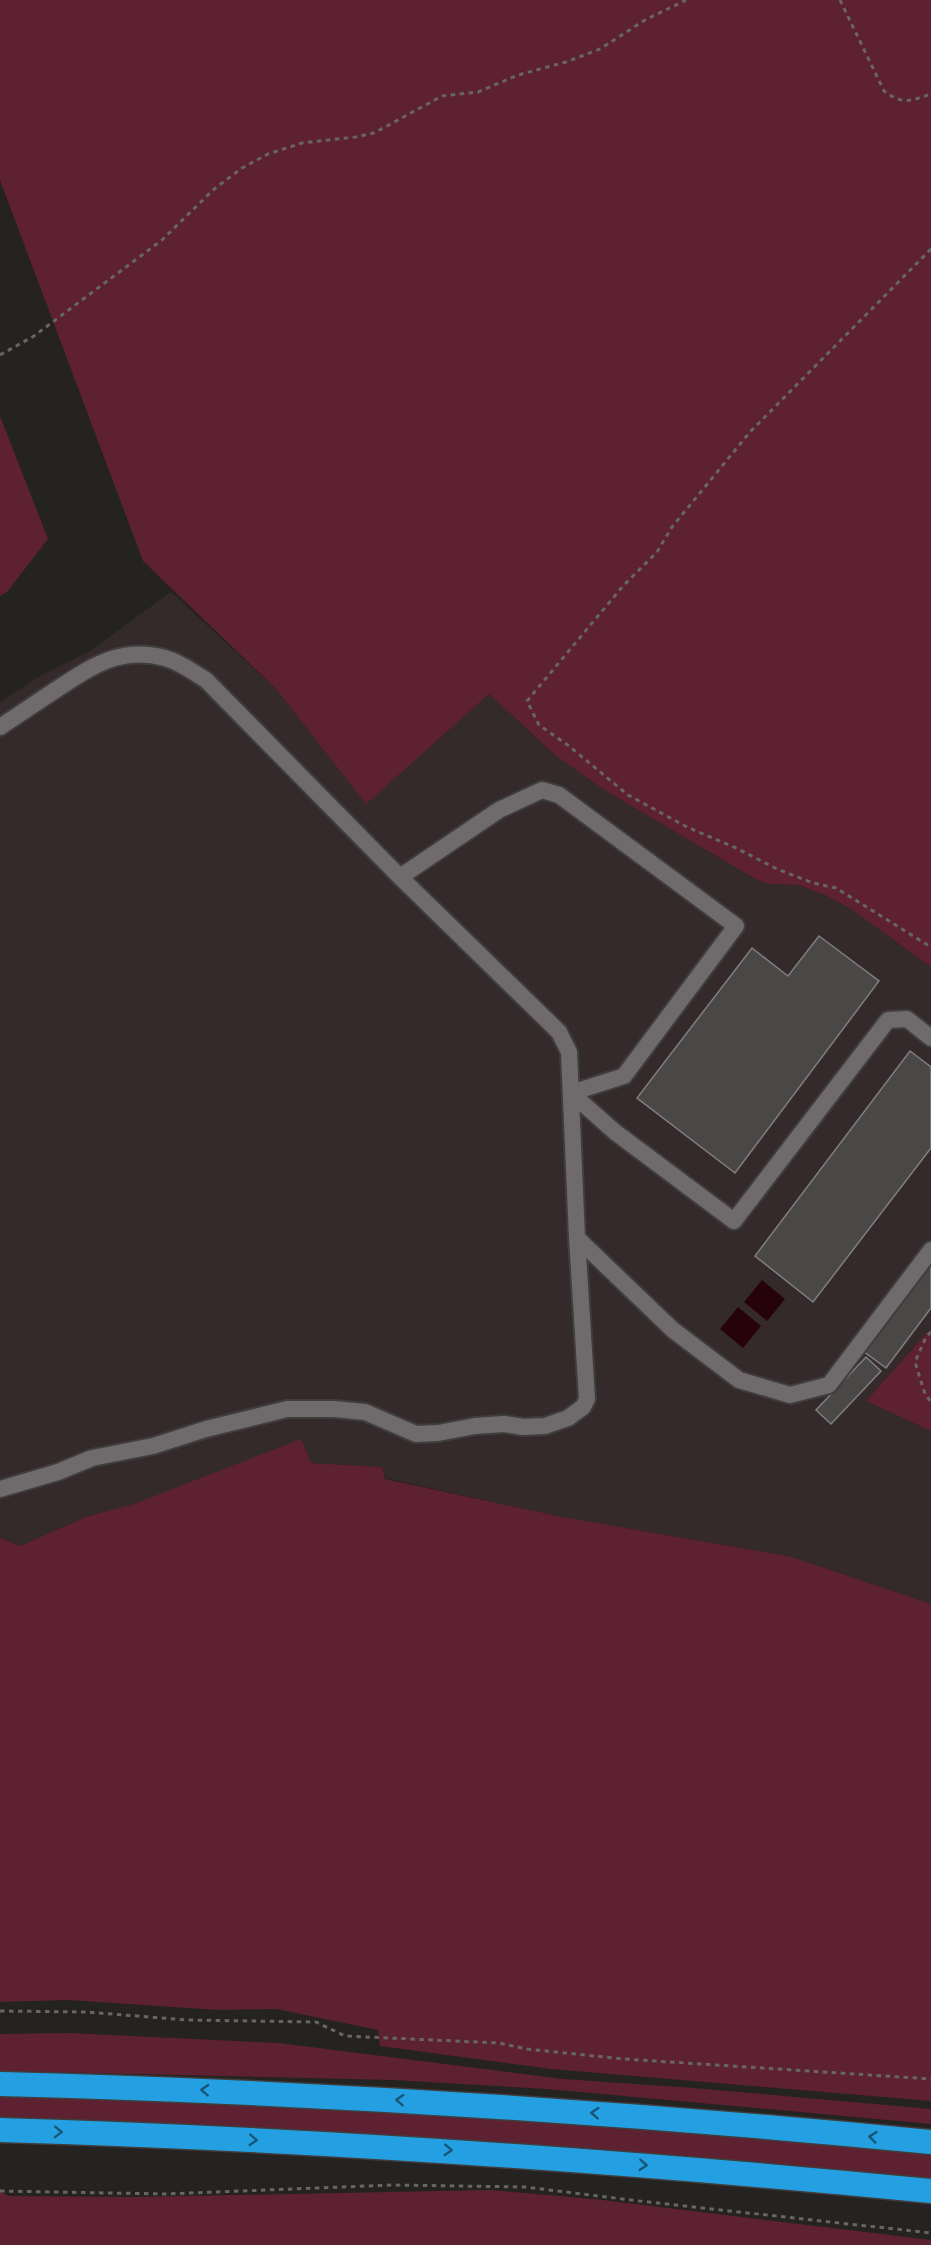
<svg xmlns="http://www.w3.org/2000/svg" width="931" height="2245" font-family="Quicksand,sans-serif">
  <rect width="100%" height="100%" fill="#252222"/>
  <!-- built -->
  <path fill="#342a2c" d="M171,592L277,690L366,803L489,694L556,756L603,789L755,879L768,884L799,885L827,896L851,909L931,967V1328L866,1401L931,1431V1604L792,1557L563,1517L385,1478L382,1467L311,1463L86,1517L20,1546L0,1538V702L42,675L90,651Z"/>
  <!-- green -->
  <path fill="#5d2131" d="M0,0H931V967L851,909L827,896L799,885L768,884L755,879L603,789L556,756L489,694L366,804L277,690L143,561L0,180Z
    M0,416L48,539L7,592L0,596Z
    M931,1328V1431L866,1401Z
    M301,1439L311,1463L382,1467L385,1479L563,1517L792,1557L931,1604V2101L551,2069L380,2046L378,2030L276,2009L218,2010L68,2000L0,2002V1538L20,1546L86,1517L134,1504Z
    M70,2033L279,2043L563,2079L693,2088L931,2109V2124L547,2089L393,2080L0,2071V2034Z
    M0,2095C176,2102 353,2107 529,2119C663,2128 797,2140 931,2154V2181L0,2120Z
    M490,2190L603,2200L931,2240V2245H0V2191L8,2196L134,2197Z"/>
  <!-- water -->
  <path fill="#26020c" d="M762,1280L785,1299L767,1321L744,1302Z
    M738,1307L761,1326L743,1348L720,1329Z"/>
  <!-- building -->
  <path fill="#4a4747" stroke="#827e7f" stroke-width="1.5" d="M819,936L879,981L735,1173L637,1098L752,948L788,976Z
    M910,1051L931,1067V1148L813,1302L755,1256Z
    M931,1261V1308L886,1368L863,1351Z
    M866,1357L881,1371L831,1424L816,1410Z"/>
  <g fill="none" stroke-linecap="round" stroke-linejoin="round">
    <!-- minor casing -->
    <g stroke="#403d3d" stroke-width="20">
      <path id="minor" d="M0,727C18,715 36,703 54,691C91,667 119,646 165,658C180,662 193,672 206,680L400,877L559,1032L569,1052L577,1238L587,1399L583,1407L568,1418L545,1426L523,1427L504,1424L475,1426L438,1433L416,1434L365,1412L334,1409H287L206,1429L153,1446L92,1458L58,1472L0,1489
        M400,877L499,810L542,790L559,795L736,926L624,1076L571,1093
        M571,1093L615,1132L734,1221L888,1020L907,1019L931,1038
        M577,1238L673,1330L739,1380L790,1395L829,1385L931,1250"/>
    </g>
    <!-- highway casing -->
    <g stroke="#403d3d" stroke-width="27">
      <path id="highway" d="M0,2084C311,2092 621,2112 931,2142
        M0,2130C311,2139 621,2161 931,2191"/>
    </g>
    <!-- path -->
    <path stroke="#686565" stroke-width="3" stroke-dasharray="4.5 4.5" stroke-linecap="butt" d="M840,0L884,91C903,105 910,101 931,94
      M931,249L750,432L672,527L657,552L623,586L527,701L539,725L569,746L628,795L687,827L736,848L777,869L813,883L836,888L931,947
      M0,355L34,336L162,240L213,190L242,168L268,154L302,143L356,137L374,133L442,96L478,92L518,75L566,62L600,49L645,20L686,0
      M931,1332L926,1337L915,1362L925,1394L931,1402
      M0,2011L86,2012L187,2020L316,2022L345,2036L499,2043L527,2049L624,2059L931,2079
      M0,2191L165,2194L392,2185L525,2187L639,2201L931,2233"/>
    <!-- minor -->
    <use href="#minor" stroke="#6f6b6c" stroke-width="16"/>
    <!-- highway -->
    <use href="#highway" stroke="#24a0e2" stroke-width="24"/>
  </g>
  <!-- one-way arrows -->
  <defs><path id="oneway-chevron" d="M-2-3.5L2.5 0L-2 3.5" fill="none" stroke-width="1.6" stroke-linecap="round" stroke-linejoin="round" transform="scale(1.5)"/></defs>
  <g stroke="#185677">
    <use href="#oneway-chevron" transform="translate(205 2090) rotate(-177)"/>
    <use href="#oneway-chevron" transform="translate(400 2100) rotate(-177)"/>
    <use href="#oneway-chevron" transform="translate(595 2113) rotate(-176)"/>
    <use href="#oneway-chevron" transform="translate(58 2132) rotate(2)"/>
    <use href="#oneway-chevron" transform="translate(873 2137) rotate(-174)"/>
    <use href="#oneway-chevron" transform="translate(253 2140) rotate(3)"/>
    <use href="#oneway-chevron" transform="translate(448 2150) rotate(3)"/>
    <use href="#oneway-chevron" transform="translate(643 2165) rotate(4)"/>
  </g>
</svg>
